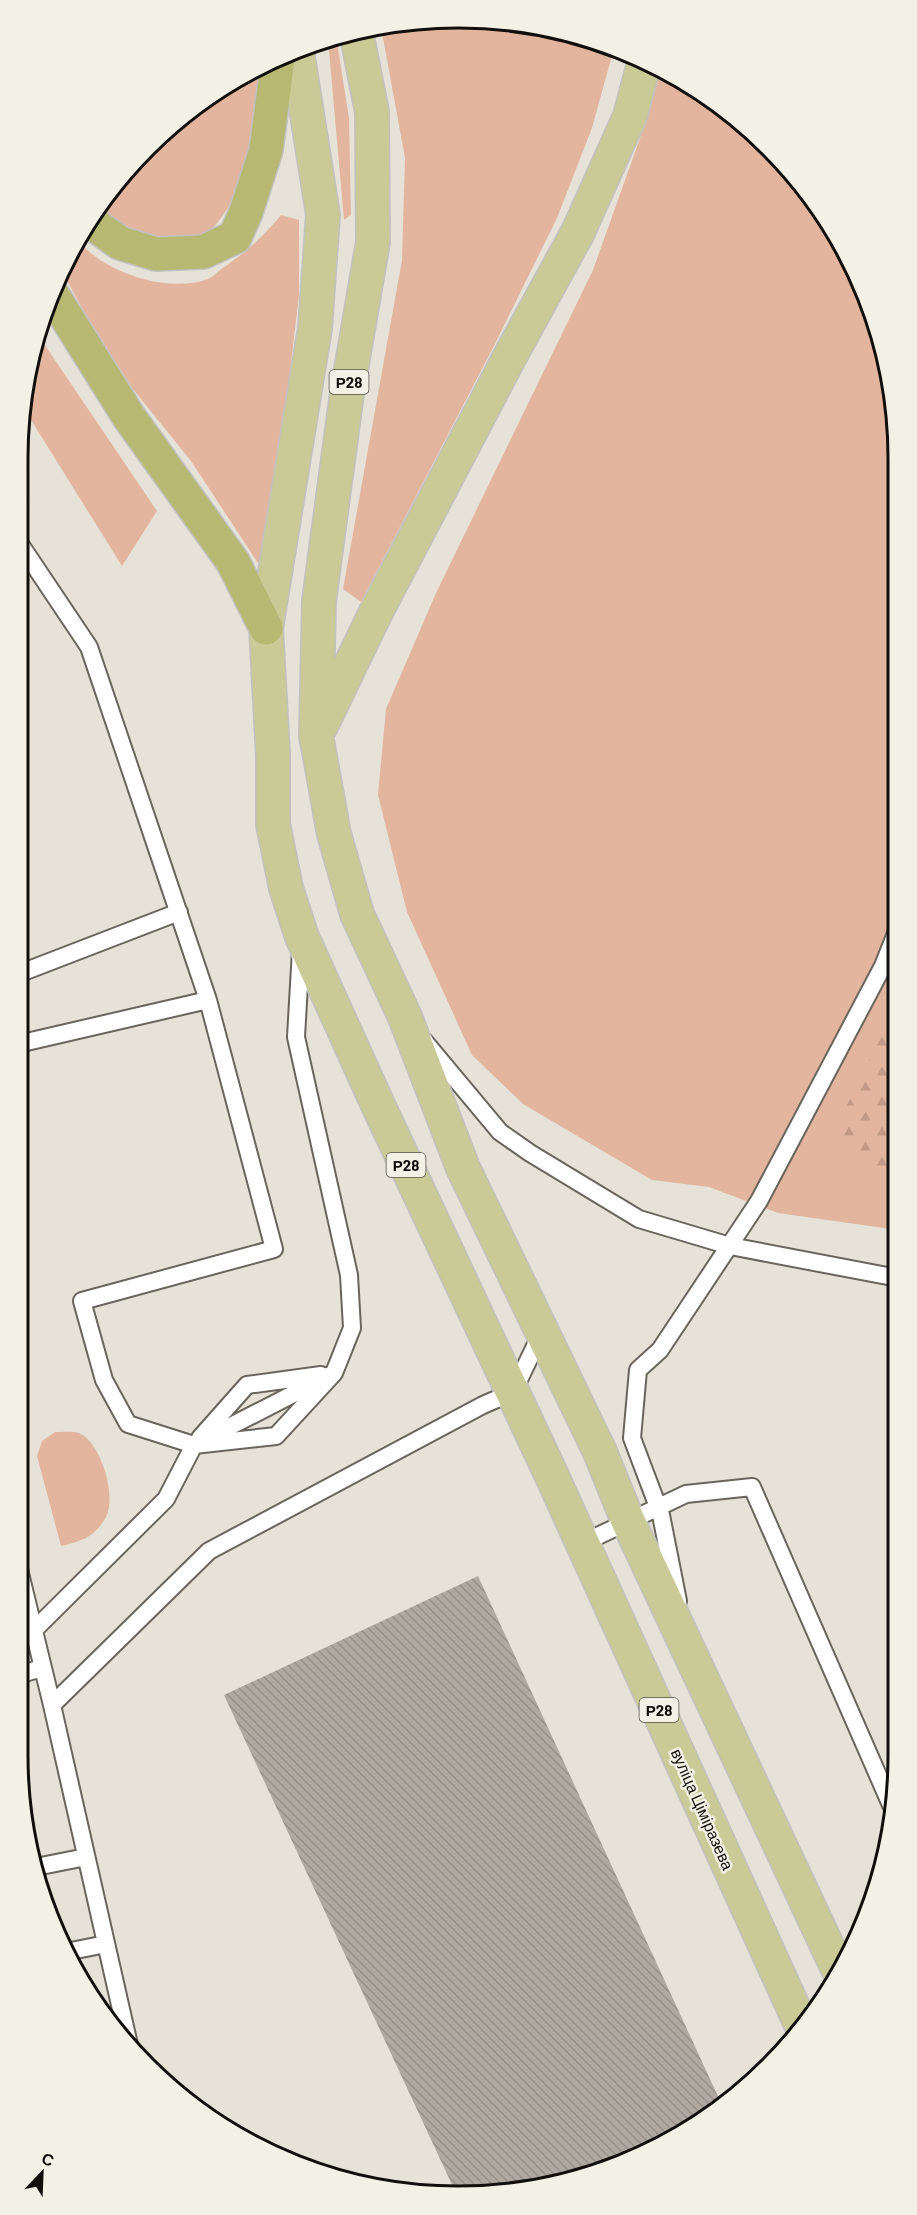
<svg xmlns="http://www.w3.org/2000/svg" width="917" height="2215" font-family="Barlow,sans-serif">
  <defs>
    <pattern id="forest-firs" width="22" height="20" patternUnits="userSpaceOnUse" patternTransform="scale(1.5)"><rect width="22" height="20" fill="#e3b59e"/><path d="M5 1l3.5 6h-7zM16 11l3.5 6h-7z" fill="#c29a87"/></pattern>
    <pattern id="building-back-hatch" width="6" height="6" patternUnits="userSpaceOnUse" patternTransform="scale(1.5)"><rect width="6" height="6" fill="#b0a9a1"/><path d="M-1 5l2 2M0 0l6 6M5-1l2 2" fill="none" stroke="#969089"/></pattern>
  </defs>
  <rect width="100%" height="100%" fill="#e6e2d8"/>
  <!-- grass -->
  <path fill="#e3b59e" d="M429,19L516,22L600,41L614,48L592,128L557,218L495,344L361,602L343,589L402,260L405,158L381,27Z
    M336,36L349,118L351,215L344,220L328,39Z
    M256,68C261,89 264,115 260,137C256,161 220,235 196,240C156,248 129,230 96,211L127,168L190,109Z
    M659,70L703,92L790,168L854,264L895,401L898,1230L778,1213L709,1187L652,1180L523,1104L472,1055L407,912L378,795L386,709L436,593L593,270L650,110Z
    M281,215L299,220V295L288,389L260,566L191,461L132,388L83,310L62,271L77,239C102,272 167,294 208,279C213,277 218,271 223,268C246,252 264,236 281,215Z
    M38,335L157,511L122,566L26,412Z
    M55,1432C62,1432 73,1431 79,1433C101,1442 117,1497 106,1517C95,1537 82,1541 61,1546L37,1456L42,1441Z"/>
  <!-- forest -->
  <path fill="url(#forest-firs)" d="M897,1005V1170L894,1172L866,1170L842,1146L845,1109Z"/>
  <!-- building -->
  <path fill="url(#building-back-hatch)" d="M478,1576L722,2105L703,2123L627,2163L545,2188L455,2191L224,1695Z"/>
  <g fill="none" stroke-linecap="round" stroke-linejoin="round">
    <!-- service casing -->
    <g stroke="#69655d" stroke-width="20">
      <path id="service" d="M18,541L89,647L208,1000
        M18,974L179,912
        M424,1041L500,1132L530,1153L639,1219L730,1246L898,1278
        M18,1044L208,1000L274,1249L82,1301L104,1380L128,1424L194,1445L276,1436L334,1373
        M200,1438L247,1385L321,1375
        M583,1543L686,1494L752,1487L891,1805
        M18,1565L52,1705L130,2049
        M678,1601L661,1515L632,1438L638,1370L660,1350L759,1201L883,966L897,931
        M33,1631L166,1499L194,1445L334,1373L352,1328L349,1275L296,1037L301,950
        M18,1675L42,1668
        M52,1705L209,1551L483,1405L513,1392L542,1332
        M36,1867L86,1857
        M66,1952L106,1944"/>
    </g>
    <!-- primary casing -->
    <g stroke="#c1c1c0" stroke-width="36">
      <path id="primary" d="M356,31L372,112L373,242L347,393L319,601L316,735L334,834L357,914L405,1017L463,1168L600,1452L628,1521L838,1969
        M297,51L323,215L315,328L266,628L273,755V824L286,888L302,937L378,1105L551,1474L803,2029
        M321,726L376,612L508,360L578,232L630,116L644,63"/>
    </g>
    <!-- trunk casing -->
    <g stroke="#c1c1c0" stroke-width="36">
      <path id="trunk" d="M89,221L120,243L156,254L203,252L235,237L246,212L266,150L278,58
        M52,294L129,417L233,562L266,628"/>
    </g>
    <!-- service -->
    <use href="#service" stroke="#fff" stroke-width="16"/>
    <!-- primary -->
    <use href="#primary" stroke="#c9ca95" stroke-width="33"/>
    <!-- trunk -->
    <use href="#trunk" stroke="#b7b872" stroke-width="33"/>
  </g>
  <g text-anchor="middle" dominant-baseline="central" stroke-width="5" stroke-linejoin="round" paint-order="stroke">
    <!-- shield labels -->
    <g fill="#f3f0e5" stroke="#54524c" stroke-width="1.5">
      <rect x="329.5" y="370" width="39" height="24" rx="4.5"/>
      <rect x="386.5" y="1153" width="39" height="24" rx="4.5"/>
      <rect x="639.5" y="1698" width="39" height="24" rx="4.5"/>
    </g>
    <g font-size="15" font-weight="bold" fill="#100f0b">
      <text x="349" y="382">Р28</text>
      <text x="406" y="1165">Р28</text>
      <text x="659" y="1710">Р28</text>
    </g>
    <!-- street labels -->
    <g font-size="16" fill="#100f0b" stroke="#f3f0e5">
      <text transform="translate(703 1809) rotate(66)">вуліца Ціміразева</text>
    </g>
  </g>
  <!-- crop -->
  <path d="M0 0H917V2215H0ZM458 28H458A430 430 0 0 1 888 458V1756A430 430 0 0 1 458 2186H458A430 430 0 0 1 28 1756V458A430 430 0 0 1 458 28Z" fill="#f3f0e5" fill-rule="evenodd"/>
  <path fill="none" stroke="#100f0b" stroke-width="3" d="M458 28H458A430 430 0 0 1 888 458V1756A430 430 0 0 1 458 2186H458A430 430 0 0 1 28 1756V458A430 430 0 0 1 458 28Z"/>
  <!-- north arrow -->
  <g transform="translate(42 2173) rotate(23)" stroke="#f3f0e5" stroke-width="4.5" paint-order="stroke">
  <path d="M0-4.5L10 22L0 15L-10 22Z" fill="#100f0b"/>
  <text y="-9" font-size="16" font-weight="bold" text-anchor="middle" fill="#100f0b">С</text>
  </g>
</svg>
